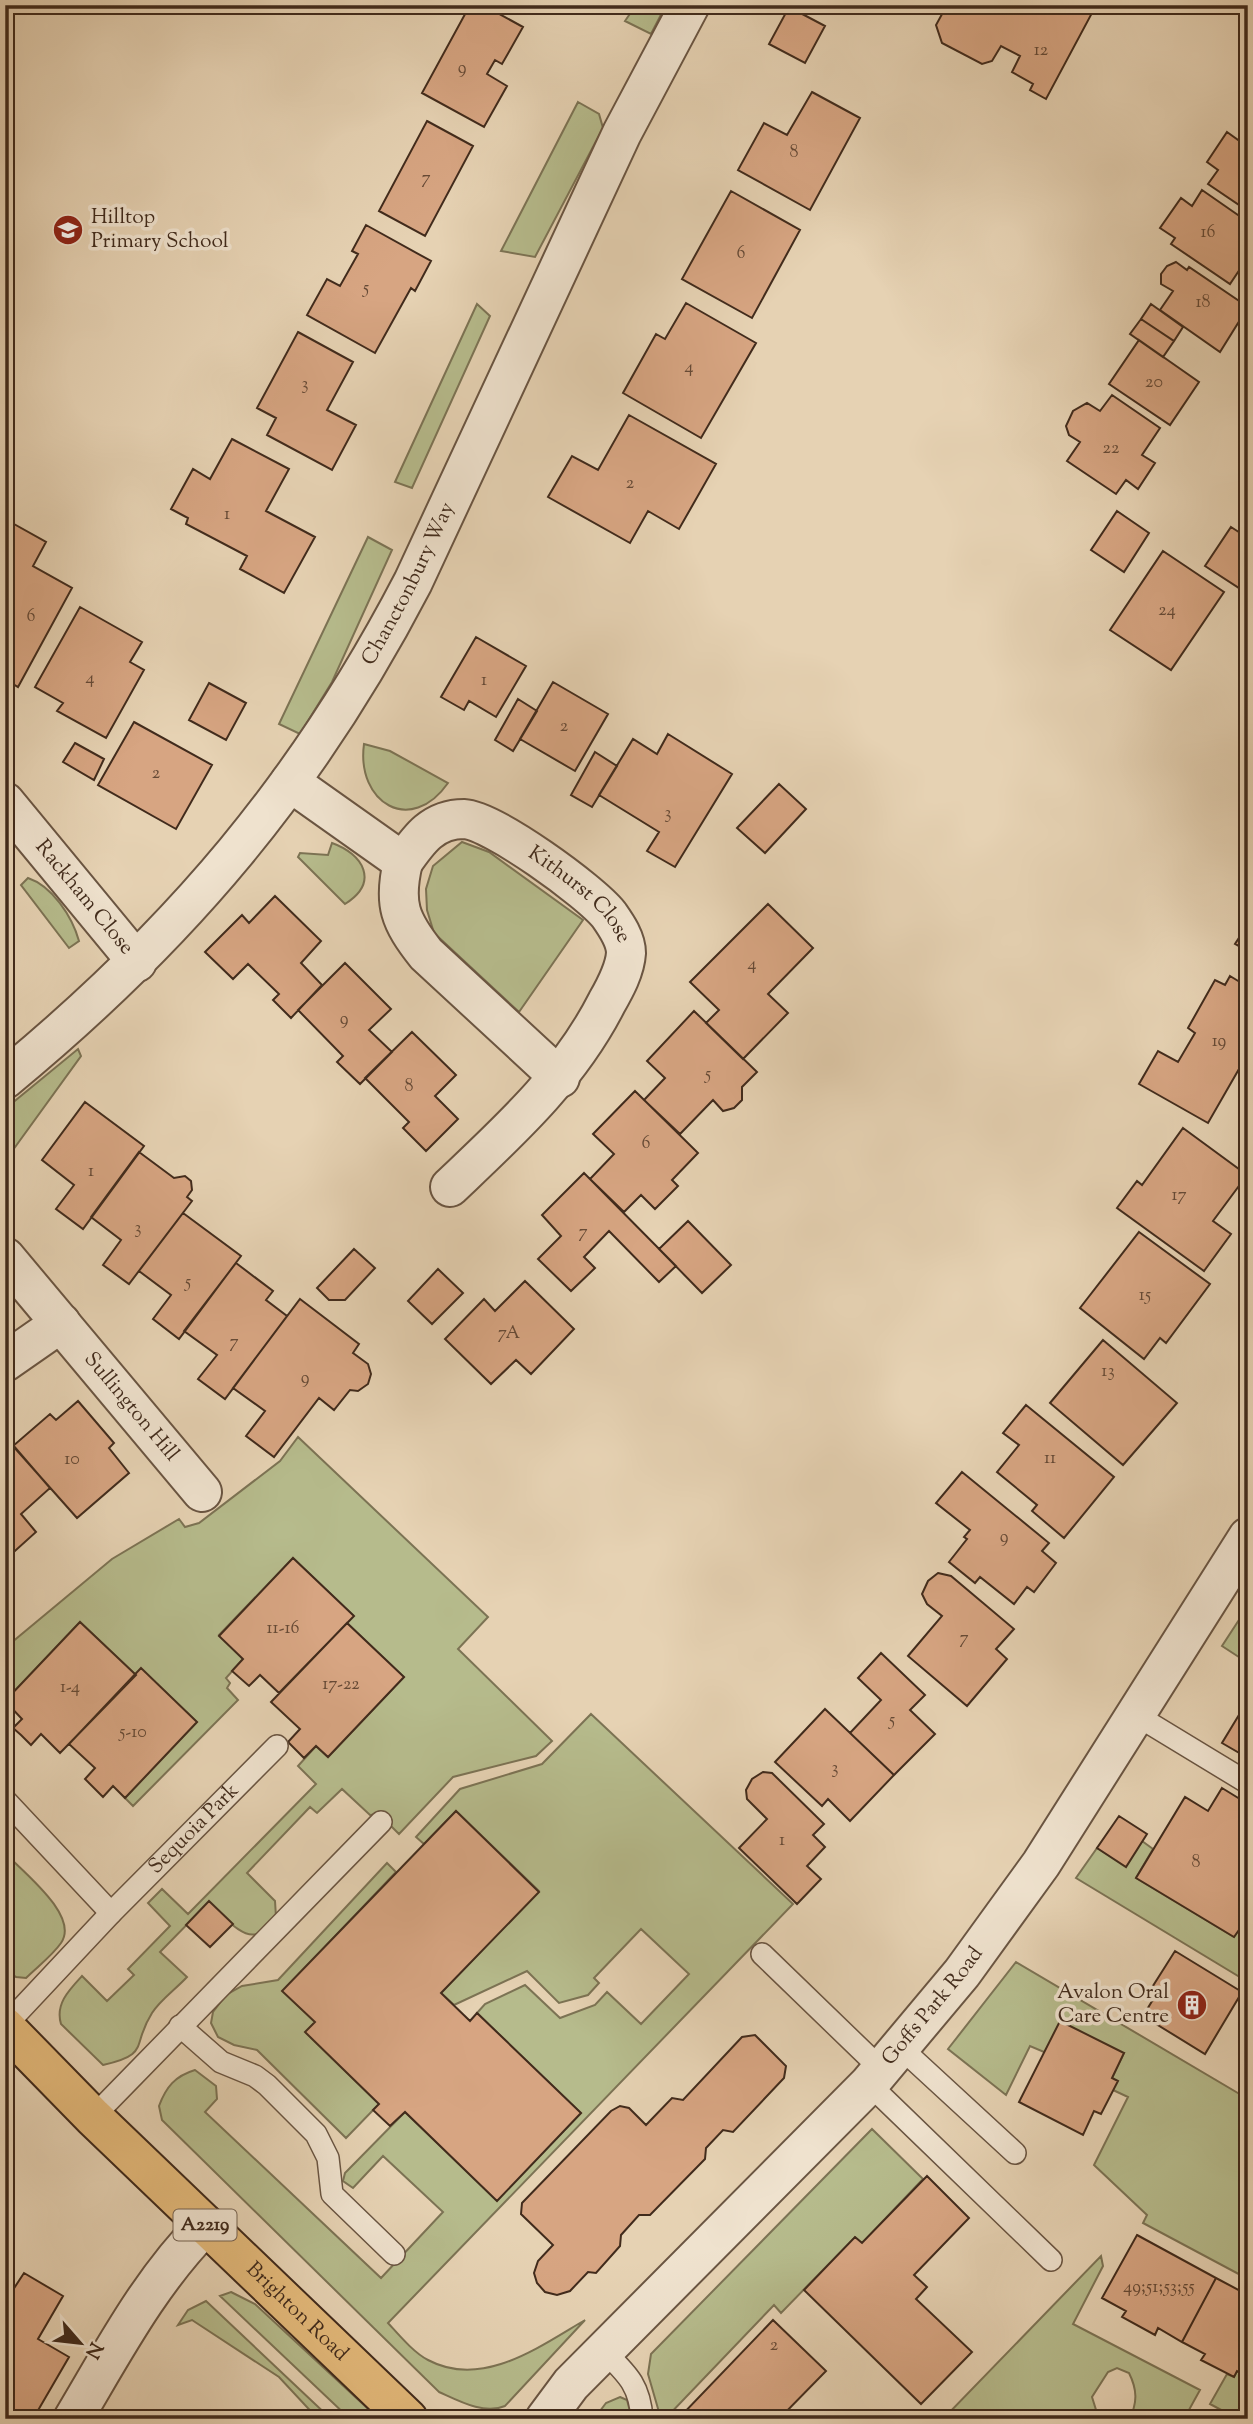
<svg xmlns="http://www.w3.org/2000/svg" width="1253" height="2424" font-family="'Sorts Mill Goudy',serif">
  <rect width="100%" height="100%" fill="#e6d2b3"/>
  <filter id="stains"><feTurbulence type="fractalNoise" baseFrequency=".00286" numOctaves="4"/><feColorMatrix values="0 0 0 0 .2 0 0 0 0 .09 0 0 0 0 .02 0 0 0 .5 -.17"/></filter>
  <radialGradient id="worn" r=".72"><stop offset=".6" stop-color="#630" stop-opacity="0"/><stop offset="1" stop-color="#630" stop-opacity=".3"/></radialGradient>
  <!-- green -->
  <path fill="#b6bb8c" stroke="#7c7354" stroke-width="2" d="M636,5H666L651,34L625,21Z
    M578,102L599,114L603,128L535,257L501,251Z
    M477,304L490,316L412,488L395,482Z
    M368,537L392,550L332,682L300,734L279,724Z
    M364,744L390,751L448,783C411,836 356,803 364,744Z
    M462,842L489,852L583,920L519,1012L434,933L427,910L426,889L433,866Z
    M332,843C363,854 380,882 345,904L298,857L300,853L328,855Z
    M28,878C52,886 72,916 79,941L69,948L21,885Z
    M78,1049L81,1056L5,1161V1109Z
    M298,1437L488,1617L458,1649L552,1741L536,1756L453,1777L399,1834L379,1814L370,1815L342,1789L317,1813L310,1807L247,1873L275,1901L276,1917C271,1922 265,1929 259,1933C242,1942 220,1911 209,1902L160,1952L187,1977C176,1989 160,2000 152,2013C131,2046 151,2054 103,2065L61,2024C55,2004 69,1990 82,1976L107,2001L134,1975L128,1969L170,1926L148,1903L162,1889L188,1914L316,1784L298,1766L316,1746L328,1757L404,1677L347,1623L353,1615L293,1558L219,1635L243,1659L226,1678L230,1683L227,1688L238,1700L133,1806L125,1798L197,1722L141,1669L136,1675L80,1622L5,1701V1648L112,1559L179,1519L185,1527L199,1523L280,1461Z
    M1248,1606V1663L1222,1646Z
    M591,1714L793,1904L388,2323C399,2335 414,2353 428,2360C482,2389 539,2347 585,2320L505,2406C484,2415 459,2401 439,2392L162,2120L159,2106C166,2087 175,2076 195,2070L216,2086L217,2099L205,2112L381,2278L443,2212L383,2156L353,2188L343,2181L345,2173L405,2112L497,2200L581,2113L477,2013L485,2004L525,1985L560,2018L595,2005L607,1992L641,2024L689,1974L641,1929L594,1978L599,1983L588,1995L559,2003L527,1971L454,2005L441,1993L539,1891L456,1811L424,1844L416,1837L460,1789L542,1764Z
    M1142,1841L1153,1849L1136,1878L1234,1937L1248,1917V1982L1076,1878L1097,1848L1126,1866Z
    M5,1853C23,1872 80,1916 61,1943C52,1956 37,1967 26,1978L16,1977L5,1971Z
    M387,1863L396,1872L283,1991L315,2022L306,2033L379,2104L346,2138L257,2050L234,2045L218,2037L211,2023L213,2012L226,1995L242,1986L278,1980Z
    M1016,1962L1248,2099V2279L1143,2223L1147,2215L1094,2165L1128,2097L1113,2090L1112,2078L1124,2053L1044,2052L1030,2046L1006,2095L948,2049Z
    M872,2129L923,2179L862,2243L855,2237L781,2313L774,2305L665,2419H661L648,2374L651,2354Z
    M1101,2256L1103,2266L1073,2324L1200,2390L1184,2419H1129C1138,2403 1137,2389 1129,2373L1117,2368L1108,2372L1092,2397L1097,2413L1107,2419H943Z
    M231,2292L255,2304L379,2419H350L220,2296Z
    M206,2301L331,2419H318L279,2377L192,2320L178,2325L188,2310Z
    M1237,2371L1248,2377V2419H1238L1210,2404L1227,2374L1234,2377Z
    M620,2397L627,2400L632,2419H594L606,2403Z"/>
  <!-- building -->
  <path fill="#d7a582" stroke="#412b1c" stroke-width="2" d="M470,5H483L523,27L502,64L495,60L487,74L507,86L484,127L422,93Z
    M947,5H1078L1092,13L1046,99L1030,90L1033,84L1012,72L1020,56L1001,46L992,61L982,64L942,43L936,25Z
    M789,7L825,26L805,63L769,44Z
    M812,92L860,118L810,210L738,170L764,123L787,135Z
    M427,121L473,146L425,236L379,211Z
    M1227,132L1241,142L1245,136L1248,138V211L1208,184L1218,170L1207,162Z
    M1202,190L1248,222V257L1230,284L1171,244L1175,238L1160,228L1181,198L1192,206Z
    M731,191L800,230L752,318L682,279Z
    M366,225L431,261L415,291L411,288L375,353L307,315L327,279L340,286L358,254L352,251Z
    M1176,262L1187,270L1189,267L1248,307L1220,352L1160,310L1173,291L1161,284V274L1167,266Z
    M686,303L756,343L701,438L623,393L656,334L665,339Z
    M1151,304L1183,327L1174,341L1141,319Z
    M1141,319L1174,341L1163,357L1130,334Z
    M298,332L353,362L327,410L356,425L332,470L267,435L276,418L257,408Z
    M1139,340L1199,382L1170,425L1109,384Z
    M1112,395L1160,428L1142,455L1155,463L1138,489L1126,480L1116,494L1067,461L1080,442L1069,435L1066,426L1073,411L1087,403L1100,411Z
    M629,415L716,464L679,529L648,511L630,543L548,497L572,456L598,470Z
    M232,439L289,469L266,511L315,537L284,593L240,569L247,556L186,524L188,518L171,509L193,469L210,479Z
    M1117,511L1149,533L1124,572L1091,550Z
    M5,519L46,542L33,566L72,588L18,687L5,679V654L8,648L5,646Z
    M1231,527L1248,538V574L1239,588L1205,566Z
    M1163,551L1224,592L1171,670L1110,630Z
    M80,607L142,642L130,662L144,670L106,738L57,711L63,703L35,687Z
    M476,637L526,666L496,717L469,701L464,710L441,697Z
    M553,682L608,714L575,771L520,739Z
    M209,683L246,703L226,740L189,720Z
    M518,699L537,711L513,751L495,740Z
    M134,722L212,765L176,829L98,785Z
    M668,734L732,774L675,867L647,851L659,832L599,795L633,739L657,754Z
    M75,743L104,759L94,780L63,762Z
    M595,752L617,766L592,807L571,795Z
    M779,784L806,809L765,853L737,828Z
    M275,896L321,941L301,963L322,985L291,1018L273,1000L279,994L248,964L233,979L205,952L242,915L249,923Z
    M768,904L813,948L768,994L788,1013L743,1059L706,1023L719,1010L690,982Z
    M1248,924V951L1235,944Z
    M345,963L391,1009L369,1030L392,1052L360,1084L337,1062L343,1056L298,1010Z
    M1230,976L1248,987V1069L1245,1073L1239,1069L1208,1123L1139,1084L1158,1051L1178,1062L1195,1033L1188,1028L1215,980L1225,985Z
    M694,1011L757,1072L742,1087V1100L734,1108L723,1111L713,1100L680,1134L644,1100L665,1078L647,1061Z
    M412,1032L456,1075L435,1096L458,1119L426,1151L403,1128L409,1122L365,1078Z
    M635,1091L698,1153L672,1180L678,1186L655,1209L641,1195L624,1212L590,1179L614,1154L593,1134Z
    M85,1102L144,1146L83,1229L56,1209L74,1185L42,1160Z
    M1183,1128L1247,1175L1213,1221L1231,1234L1204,1271L1117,1208L1137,1181L1142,1185Z
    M139,1152L174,1178L185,1176L191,1181L192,1190L187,1197L192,1201L129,1284L103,1265L121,1240L91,1217Z
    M584,1173L676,1266L659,1282L609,1231L584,1257L595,1268L571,1291L538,1259L561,1236L542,1215Z
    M183,1213L241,1256L179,1339L153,1319L171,1295L139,1271Z
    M688,1221L731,1265L702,1293L659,1249Z
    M1139,1232L1210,1284L1166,1343L1160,1338L1144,1359L1080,1308Z
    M354,1249L375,1268L345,1300H329L317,1288Z
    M236,1263L273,1291L266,1300L287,1316L225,1399L198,1379L217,1355L184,1331Z
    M438,1269L463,1293L432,1324L408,1301Z
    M525,1281L574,1329L531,1374L516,1360L491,1384L445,1339L484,1299L495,1311Z
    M300,1299L359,1344L353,1353L368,1364L371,1374L368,1384L358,1391L350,1390L334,1410L319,1398L274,1457L246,1436L265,1411L233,1388Z
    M1103,1340L1177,1403L1123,1465L1050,1403Z
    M78,1401L114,1443L109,1448L129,1473L77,1518L13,1446L50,1414L56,1420Z
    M1026,1405L1114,1477L1064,1538L1032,1511L1037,1505L997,1472L1019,1445L1003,1433Z
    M6,1437L50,1488L21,1514L36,1532L6,1559Z
    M962,1472L1049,1543L1042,1551L1056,1563L1034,1592L1027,1587L1014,1604L980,1577L975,1583L949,1562L967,1539L964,1537L970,1530L936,1503Z
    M293,1558L354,1616L279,1693L260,1675L249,1686L232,1671L243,1659L219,1636Z
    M938,1573L951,1576L1014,1629L996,1649L1007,1659L967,1706L908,1656L942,1616L927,1604L922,1594L928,1581Z
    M80,1622L136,1675L60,1753L41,1734L31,1745L21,1735L13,1728L22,1719L5,1701Z
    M347,1623L404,1677L328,1757L316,1746L304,1758L288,1742L300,1729L271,1702Z
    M881,1653L925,1695L910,1710L935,1734L894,1775L850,1733L881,1700L858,1678Z
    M141,1668L197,1722L125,1798L113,1786L103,1797L85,1779L95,1768L69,1744Z
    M1248,1700V1758L1222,1743Z
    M825,1709L894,1775L850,1821L828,1799L822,1806L775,1762Z
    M763,1772L772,1773L824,1824L813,1835L825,1847L807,1866L821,1879L797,1904L739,1848L767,1819L747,1799L746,1790L752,1779Z
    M1222,1788L1248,1804V1917L1234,1937L1136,1878L1185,1797L1208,1811Z
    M456,1811L539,1892L441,1993L470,2021L477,2013L581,2113L497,2201L405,2112L390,2126L373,2110L379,2104L305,2032L315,2022L282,1991Z
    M1119,1816L1147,1834L1126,1867L1097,1848Z
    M209,1901L233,1924L210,1947L186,1925Z
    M1175,1951L1242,1992L1205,2054L1143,2016L1157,1993L1151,1989Z
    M1060,2021L1124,2053L1112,2078L1118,2081L1101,2114L1094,2111L1083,2135L1019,2102Z
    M755,2035L786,2066L784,2078L733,2132L723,2130L706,2148L705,2159L650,2215H639L621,2235L620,2246L596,2273L588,2272L570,2291L557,2295L545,2292L537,2283L534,2273L538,2261L553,2245L521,2214L522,2203L611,2111L620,2106L629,2108L646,2125L672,2098L683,2100L742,2037Z
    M927,2176L969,2218L914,2275L927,2287L916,2299L972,2352L921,2404L804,2290L855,2237L862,2243Z
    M1137,2235L1216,2278L1182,2342L1158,2328L1155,2335L1122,2317L1126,2311L1102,2298Z
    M24,2273L63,2296L38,2339L69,2357L33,2419H5V2302Z
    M1216,2278L1248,2295V2377L1237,2371L1234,2377L1201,2360L1205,2354L1182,2342Z
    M773,2320L826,2371L779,2419H678Z"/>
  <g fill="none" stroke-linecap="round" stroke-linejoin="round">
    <!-- lane casing -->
    <g stroke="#6a5542" stroke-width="24">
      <g id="lane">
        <path d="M1136,1715L1248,1783"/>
        <path d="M5,1800L111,1913"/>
        <path d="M762,1954L882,2070"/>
        <path id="s1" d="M5,2026L111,1913L277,1746"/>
        <path d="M180,2026L221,2062L255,2076L267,2085L316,2134L328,2158L332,2194L394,2254"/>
        <path d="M901,2048L1015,2153"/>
        <path d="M869,2084L1051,2260"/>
        <path d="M93,2117L381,1822"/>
        <path d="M604,2351C627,2374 640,2385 642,2419"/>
      </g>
    </g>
    <!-- street casing -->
    <g stroke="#6a5542" stroke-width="42">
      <g id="street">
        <path id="s2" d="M290,782L403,862C419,839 433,819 464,819C492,820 590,891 609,915C616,925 626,939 626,953C625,970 615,988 607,1002C569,1077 510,1130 450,1187"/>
        <path id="s3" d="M5,802L137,962"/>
        <path d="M403,862C393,904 400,921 426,954L560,1078"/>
        <path id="s4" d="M5,1079C181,934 308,784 413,582L622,133L690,5"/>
        <path id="s5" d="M5,1257L202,1492"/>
        <path d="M5,1362L61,1323"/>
        <path d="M73,2419C113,2352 150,2281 206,2225"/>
        <path id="s6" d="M545,2419L571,2384L869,2084L962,1973L1041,1864L1248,1537"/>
      </g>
    </g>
    <!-- primary casing -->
    <g stroke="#412b1c" stroke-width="42">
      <g id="primary">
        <path id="s7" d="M5,2027L93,2117L408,2419"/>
      </g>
    </g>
    <!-- lane -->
    <use href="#lane" stroke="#efe2ce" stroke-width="21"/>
    <!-- street -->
    <use href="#street" stroke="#efe2ce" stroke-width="38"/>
    <!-- primary -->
    <use href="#primary" stroke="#e3b97a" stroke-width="38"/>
  </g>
  <!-- icons -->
  <defs>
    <g id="school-disc" transform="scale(1.575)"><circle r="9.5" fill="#8f2418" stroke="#efe2ce"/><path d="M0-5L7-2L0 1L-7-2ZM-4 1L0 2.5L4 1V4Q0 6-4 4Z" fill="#fff"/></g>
    <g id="building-disc" transform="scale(1.575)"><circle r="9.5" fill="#8f2418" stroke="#efe2ce"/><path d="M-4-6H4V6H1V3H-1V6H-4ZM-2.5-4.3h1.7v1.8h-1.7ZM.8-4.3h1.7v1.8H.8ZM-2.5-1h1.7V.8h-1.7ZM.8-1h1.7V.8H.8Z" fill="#fff"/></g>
  </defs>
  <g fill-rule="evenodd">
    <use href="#school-disc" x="68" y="230"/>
    <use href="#building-disc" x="1192" y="2005"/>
  </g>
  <g text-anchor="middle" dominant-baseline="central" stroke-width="7" stroke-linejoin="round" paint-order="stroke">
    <!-- number labels -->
    <g font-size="18" fill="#664a36">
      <text x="1041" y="51">12</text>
      <text x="462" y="69">9</text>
      <text x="794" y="153">8</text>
      <text x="426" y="179">7</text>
      <text x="1208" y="233">16</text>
      <text x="741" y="254">6</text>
      <text x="366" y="289">5</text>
      <text x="1203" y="303">18</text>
      <text x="689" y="368">4</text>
      <text x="1154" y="383">20</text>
      <text x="305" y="385">3</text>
      <text x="1111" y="449">22</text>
      <text x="630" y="484">2</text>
      <text x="227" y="515">1</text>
      <text x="1167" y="611">24</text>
      <text x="31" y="617">6</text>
      <text x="90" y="679">4</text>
      <text x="484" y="681">1</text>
      <text x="564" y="727">2</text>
      <text x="156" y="774">2</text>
      <text x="668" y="814">3</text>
      <text x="752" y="965">4</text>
      <text x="344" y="1020">9</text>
      <text x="1219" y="1042">19</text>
      <text x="708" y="1075">5</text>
      <text x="409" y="1087">8</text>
      <text x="646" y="1144">6</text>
      <text x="91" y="1172">1</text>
      <text x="1179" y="1196">17</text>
      <text x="138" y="1229">3</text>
      <text x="583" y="1233">7</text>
      <text x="188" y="1283">5</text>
      <text x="1145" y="1296">15</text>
      <text x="509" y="1334">7A</text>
      <text x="234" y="1343">7</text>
      <text x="1108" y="1372">13</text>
      <text x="305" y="1379">9</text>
      <text x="1050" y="1459">11</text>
      <text x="72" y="1460">10</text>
      <text x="1004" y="1538">9</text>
      <text x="283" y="1629">11-16</text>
      <text x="964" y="1639">7</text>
      <text x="341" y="1685">17-22</text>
      <text x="70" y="1688">1-4</text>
      <text x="892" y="1721">5</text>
      <text x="133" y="1733">5-10</text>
      <text x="835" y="1769">3</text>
      <text x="782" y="1841">1</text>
      <text x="1196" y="1863">8</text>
      <text x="1159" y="2288">49;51;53;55</text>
      <text x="774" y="2346">2</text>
    </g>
    <!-- shield labels -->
    <rect fill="#efe2ce" stroke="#756251" stroke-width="2" x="173.5" y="2209.5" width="63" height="31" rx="5"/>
    <g font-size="19" font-weight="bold" fill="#412b1c">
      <text x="205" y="2225">A2219</text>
    </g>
    <!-- poi labels -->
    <g font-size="21" fill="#412b1c" stroke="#efe2ce" text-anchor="start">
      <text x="91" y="218">Hilltop<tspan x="91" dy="24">Primary School</tspan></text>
      <text x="1169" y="1993" text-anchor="end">Avalon Oral<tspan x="1169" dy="24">Care Centre</tspan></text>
    </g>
    <!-- street labels -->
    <g font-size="21" fill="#412b1c" stroke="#efe2ce">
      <text stroke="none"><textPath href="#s4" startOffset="644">Chanctonbury Way</textPath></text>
      <text stroke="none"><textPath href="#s3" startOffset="124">Rackham Close</textPath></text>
      <text stroke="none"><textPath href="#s2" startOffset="357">Kithurst Close</textPath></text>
      <text stroke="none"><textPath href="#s5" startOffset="196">Sullington Hill</textPath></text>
      <text stroke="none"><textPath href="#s1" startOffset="273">Sequoia Park</textPath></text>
      <text stroke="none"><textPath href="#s6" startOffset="567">Goffs Park Road</textPath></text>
      <text stroke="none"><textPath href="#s7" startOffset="408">Brighton Road</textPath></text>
    </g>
  </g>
  <!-- margin -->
  <rect width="1253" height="2424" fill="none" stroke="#e6d2b3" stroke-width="28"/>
  <rect x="7" y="7" width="1239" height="2410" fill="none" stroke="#412b1c" stroke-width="3.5"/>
  <rect x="14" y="14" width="1225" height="2396" fill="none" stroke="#412b1c" stroke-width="2"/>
  <!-- north arrow -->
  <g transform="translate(80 2343) rotate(118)" stroke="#efe2ce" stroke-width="5" paint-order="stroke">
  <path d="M0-5L12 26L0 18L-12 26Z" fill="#412b1c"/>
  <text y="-10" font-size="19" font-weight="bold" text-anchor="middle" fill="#412b1c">N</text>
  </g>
  <rect width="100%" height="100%" filter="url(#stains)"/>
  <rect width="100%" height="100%" fill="url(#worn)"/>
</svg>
